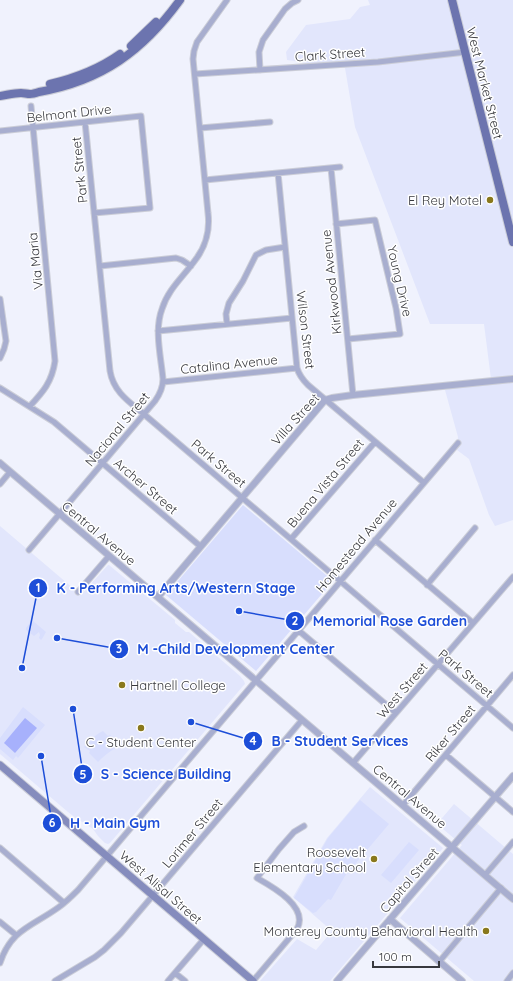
<svg xmlns="http://www.w3.org/2000/svg" width="513" height="981" font-family="Quicksand,sans-serif">
  <rect width="100%" height="100%" fill="#f0f2fd"/>
  <!-- built -->
  <path fill="#e2e6fc" d="M368,0H513V520L495,526L489,515L469,459L457,450L458,437L445,390L491,379L484,324H430L355,127L345,68L287,60L286,52L306,25L350,19L360,7L370,5Z
    M0,526L81,595L108,565H109L175,620V623L186,632H189L240,676L244,681L245,684L243,686L110,843L108,844L105,843L98,836L93,829L84,823L77,819L68,812L0,754Z
    M370,787L443,848L330,981H260L297,939L316,950L332,931L293,897L327,838Z
    M454,804L513,854V981H474L400,918L462,845L437,824Z"/>
  <!-- green -->
  <path fill="#d8defd" d="M243,505L333,581L256,671L166,595Z
    M32,620L46,632L42,639L41,640L39,638L40,635L39,632L34,636L26,630V628Z
    M23,707L45,725L18,758L16,756L13,760L0,749V738Z
    M103,731L108,736L110,735L124,745C113,748 106,754 98,762L89,753L90,751L84,747C90,740 95,735 103,731Z
    M360,800L389,824L345,876L331,900L328,899L316,912L313,913L294,898L328,838Z
    M409,842L419,850L391,883L381,875Z"/>
  <!-- water -->
  <path fill="#a7b1fc" d="M25,718L37,728L15,753L4,743Z"/>
  <g fill="none" stroke-linecap="round" stroke-linejoin="round">
    <!-- minor casing -->
    <g stroke="#cbcdd7" stroke-width="7">
      <path id="minor" d="M260,70L259,52L263,40L285,9L292,3L298,0
        M195,74L378,62L466,52
        M85,122L110,371C113,389 125,399 139,410L513,728
        M200,128L270,122
        M0,131L141,116L150,208L94,213
        M331,168L353,395
        M278,173L297,368C299,375 303,380 308,385L423,482
        M205,180L340,167
        M336,224L375,220L396,308L400,334L348,339
        M100,266L176,258L182,260L191,266
        M0,299L6,341L4,349L0,358
        M227,324L226,314L229,303L243,281L256,255L266,250L285,247
        M158,331L292,318
        M163,382L297,368
        M0,388L54,422L200,546
        M30,406C43,392 52,382 55,361L31,106
        M0,484L10,472
        M291,539L375,442
        M375,540L473,623
        M29,550L155,401C160,394 163,387 163,379C161,357 154,330 162,309C168,289 184,276 196,259C206,246 210,229 208,213L193,59L194,51L197,42L227,0
        M427,585L475,528
        M78,592L109,556
        M298,630L396,713
        M446,755L513,812
        M353,763L513,577
        M403,805L513,675
        M0,848L64,903
        M485,875L513,842
        M0,922L16,935
        M439,962L501,888
        M0,963C11,929 33,926 59,907C66,902 72,896 78,890L458,443
        M175,973L185,981
        M55,981L95,957L104,950L121,933L302,720
        M168,981L204,939
        M253,981L297,929C309,907 273,887 257,878L279,849L294,832L304,826
        M507,981L513,973"/>
    </g>
    <!-- tertiary casing -->
    <g stroke="#cbcdd7" stroke-width="8">
      <path id="tertiary" d="M0,463L513,899
        M158,597L325,400L332,398L353,395L513,379
        M390,919L462,981
        M337,981L513,776"/>
    </g>
    <!-- secondary casing -->
    <g stroke="#cbcdd7" stroke-width="9">
      <path id="secondary" d="M0,765L253,981"/>
    </g>
    <!-- primary casing -->
    <g stroke="#cbcdd7" stroke-width="10">
      <path id="primary" d="M452,0L513,242
        M131,46L156,22
        M50,84C75,78 99,69 120,54
        M0,96C7,95 14,93 21,93C24,93 27,94 30,94C33,94 36,93 39,92C102,81 143,51 180,0"/>
    </g>
    <!-- minor -->
    <use href="#minor" stroke="#a8aecf" stroke-width="5"/>
    <!-- tertiary -->
    <use href="#tertiary" stroke="#a8aecf" stroke-width="6"/>
    <!-- secondary -->
    <use href="#secondary" stroke="#858cbd" stroke-width="7"/>
    <!-- primary -->
    <use href="#primary" stroke="#6c74af" stroke-width="8"/>
  </g>
  <!-- markers -->
  <g fill="#89781c" stroke="#fff" stroke-width="1.5">
    <circle cx="490" cy="200" r="4"/>
    <circle cx="122" cy="685" r="4"/>
    <circle cx="141" cy="728" r="4"/>
    <circle cx="374" cy="859" r="4"/>
    <circle cx="486" cy="931" r="4"/>
  </g>
  <g text-anchor="middle" dominant-baseline="central" stroke-width="3" stroke-linejoin="round" paint-order="stroke">
    <!-- street labels -->
    <g font-size="13" fill="#37383e" stroke="#fff">
      <text transform="translate(330 54) rotate(-4)">Clark Street</text>
      <text transform="translate(485 83) rotate(76)">West Market Street</text>
      <text transform="translate(69 113) rotate(-6)">Belmont Drive</text>
      <text transform="translate(79 170) rotate(-96)">Park Street</text>
      <text transform="translate(35 261) rotate(-96)">Via Maria</text>
      <text transform="translate(400 281) rotate(77)">Young Drive</text>
      <text transform="translate(331 282) rotate(-96)">Kirkwood Avenue</text>
      <text transform="translate(306 330) rotate(83)">Wilson Street</text>
      <text transform="translate(229 364) rotate(-6)">Catalina Avenue</text>
      <text transform="translate(295 419) rotate(-48)">Villa Street</text>
      <text transform="translate(117 429) rotate(-50)">Nacional Street</text>
      <text transform="translate(219 463) rotate(40)">Park Street</text>
      <text transform="translate(325 483) rotate(-50)">Buena Vista Street</text>
      <text transform="translate(146 486) rotate(40)">Archer Street</text>
      <text transform="translate(99 533) rotate(40)">Central Avenue</text>
      <text transform="translate(356 545) rotate(-50)">Homestead Avenue</text>
      <text transform="translate(466 673) rotate(40)">Park Street</text>
      <text transform="translate(402 690) rotate(-49)">West Street</text>
      <text transform="translate(450 733) rotate(-50)">Riker Street</text>
      <text transform="translate(410 796) rotate(40)">Central Avenue</text>
      <text transform="translate(192 833) rotate(-50)">Lorimer Street</text>
      <text transform="translate(409 880) rotate(-49)">Capitol Street</text>
      <text transform="translate(161 887) rotate(41)">West Alisal Street</text>
    </g>
    <!-- poi labels -->
    <g font-size="13" fill="#37383e" stroke="#fff" text-anchor="end">
      <text x="482" y="200">El Rey Motel</text>
      <text x="130" y="685" text-anchor="start">Hartnell College</text>
      <text x="141" y="742" text-anchor="middle">C - Student Center</text>
      <text x="366" y="852">Roosevelt<tspan x="366" dy="15">Elementary School</tspan></text>
      <text x="478" y="931">Monterey County Behavioral Health</text>
    </g>
  </g>
  <!-- callouts -->
  <path fill="none" stroke="#1d4ed8" stroke-width="1.5" d="M22 668L38 588M239 611L295 621M57 638L119 649M191 722L253 741M73 709L83 774M41 756L52 823"/>
  <g fill="#1d4ed8" stroke="#fff" stroke-width="1.5">
    <circle cx="22" cy="668" r="4"/>
    <circle cx="239" cy="611" r="4"/>
    <circle cx="57" cy="638" r="4"/>
    <circle cx="191" cy="722" r="4"/>
    <circle cx="73" cy="709" r="4"/>
    <circle cx="41" cy="756" r="4"/>
    <circle cx="38" cy="588" r="10"/>
    <circle cx="295" cy="621" r="10"/>
    <circle cx="119" cy="649" r="10"/>
    <circle cx="253" cy="741" r="10"/>
    <circle cx="83" cy="774" r="10"/>
    <circle cx="52" cy="823" r="10"/>
  </g>
  <g font-size="12" text-anchor="middle" font-weight="bold" fill="#fff">
    <text x="38" y="592">1</text>
    <text x="295" y="625">2</text>
    <text x="119" y="653">3</text>
    <text x="253" y="745">4</text>
    <text x="83" y="779">5</text>
    <text x="52" y="827">6</text>
  </g>
  <g font-size="14" text-anchor="middle" font-weight="bold" fill="#1d4ed8" stroke="#fff" stroke-width="3" stroke-linejoin="round" paint-order="stroke">
    <text x="176" y="593">K - Performing Arts/Western Stage</text>
    <text x="390" y="626">Memorial Rose Garden</text>
    <text x="236" y="654">M -Child Development Center</text>
    <text x="340" y="746">B - Student Services</text>
    <text x="166" y="779">S - Science Building</text>
    <text x="115" y="828">H - Main Gym</text>
  </g>
  <!-- scale -->
  <path d="M373 961v6h66v-6" fill="none" stroke="#37383e" stroke-width="2"/>
  <text x="379" y="961" font-size="12" fill="#37383e" stroke="#ffffff" stroke-width="3" paint-order="stroke">100 m</text>
</svg>
